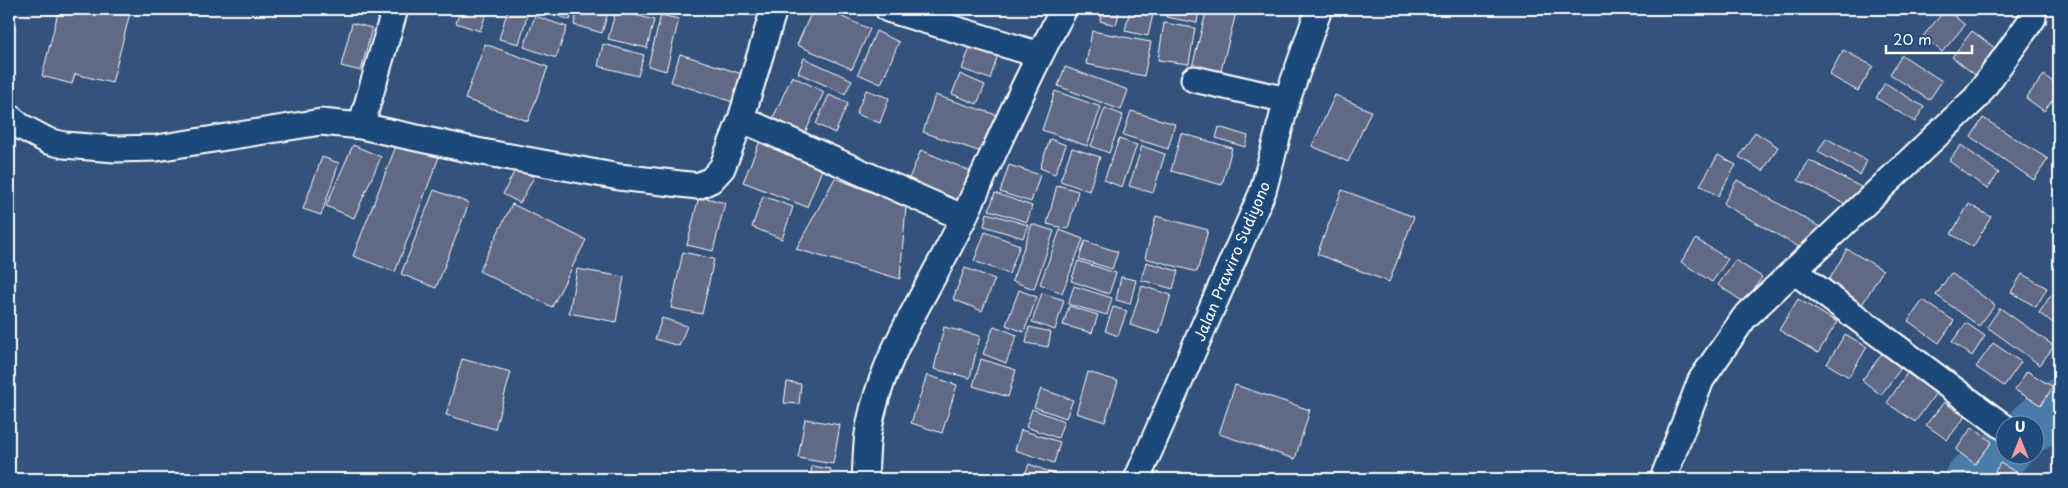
<svg xmlns="http://www.w3.org/2000/svg" width="2068" height="488" font-family="'Playpen Sans',sans-serif">
  <rect width="100%" height="100%" fill="#33537d"/>
  <filter id="ink" filterUnits="userSpaceOnUse"><feTurbulence type="fractalNoise" baseFrequency=".02" numOctaves="2"/><feDisplacementMap in="SourceGraphic" scale="10" xChannelSelector="R" yChannelSelector="G"/><feConvolveMatrix kernelMatrix="1 2 1 2 8 2 1 2 1" color-interpolation-filters="sRGB"/></filter>
  <g filter="url(#ink)">
    <g fill="none" stroke-linecap="round" stroke-linejoin="round">
      <!-- river -->
      <path stroke="#4a7ca8" stroke-width="52" d="M2034,426L2059,404
        M1971,479L2006,450"/>
    </g>
    <!-- building -->
    <path fill="#626985" stroke="#fff" d="M59,9H131L112,83L75,74L72,84L42,76Z
      M461,9H488L480,31L456,23Z
      M508,9H529L519,44L499,39Z
      M539,9H574L570,20Z
      M578,9H609L602,33L574,25Z
      M813,9H824L870,29L852,69L797,45Z
      M1103,9H1120L1116,25L1100,21Z
      M1130,9L1153,14L1148,36L1125,31Z
      M1167,9H1199L1197,23L1166,17Z
      M1207,9H1221L1236,13L1220,74L1192,67Z
      M1946,9L1965,25L1942,52L1923,36Z
      M616,10L654,20L647,48L608,39Z
      M661,15L679,19L666,71L648,66Z
      M535,16L567,27L556,58L524,47Z
      M352,23L372,28L361,71L341,66Z
      M1164,23L1195,28L1189,64L1158,60Z
      M876,31L899,42L881,84L858,74Z
      M1092,31L1151,42L1144,76L1086,64Z
      M1972,31L1999,51L1979,78L1952,57Z
      M972,42L999,52L990,79L962,69Z
      M485,44L548,67L528,121L465,99Z
      M603,44L644,55L638,76L598,66Z
      M1843,50L1873,66L1858,91L1829,75Z
      M680,54L742,74L733,102L671,82Z
      M1902,55L1942,81L1929,100L1890,74Z
      M804,58L852,80L845,94L798,73Z
      M1065,67L1128,90L1121,110L1058,86Z
      M960,74L985,85L977,104L952,94Z
      M2044,75L2059,87V92L2044,111L2026,98Z
      M792,76L824,92L805,133L773,118Z
      M1885,83L1924,107L1915,122L1876,98Z
      M866,90L889,98L880,123L856,114Z
      M1055,91L1101,107L1087,146L1042,130Z
      M829,95L848,103L835,133L816,124Z
      M935,95L997,115L984,153L923,132Z
      M1335,95L1371,111L1348,162L1312,146Z
      M1105,108L1123,115L1109,153L1091,146Z
      M1131,111L1175,124L1168,149L1123,135Z
      M1983,118L2048,159L2034,180L1971,137Z
      M1219,127L1248,136L1245,147L1216,138Z
      M1755,132L1778,147L1763,171L1739,157Z
      M1181,133L1232,148L1222,185L1171,171Z
      M762,136L825,162L807,207L743,182Z
      M1826,138L1867,161L1860,175L1818,152Z
      M1050,139L1066,145L1055,174L1040,168Z
      M1119,139L1137,145L1122,187L1104,180Z
      M398,141L439,157L395,272L353,256Z
      M353,145L381,157L354,218L326,206Z
      M1961,145L1999,173L1987,189L1949,161Z
      M1142,146L1165,154L1153,193L1129,186Z
      M1072,148L1100,157L1089,191L1060,181Z
      M921,150L970,171L957,202L908,181Z
      M1718,155L1736,165L1718,196L1700,185Z
      M322,157L339,163L321,215L303,209Z
      M1809,160L1861,187L1851,207L1798,180Z
      M1009,165L1040,175L1031,202L1000,192Z
      M516,168L534,177L520,203L503,194Z
      M835,178L906,206L900,279L796,249Z
      M1737,180L1820,227L1806,251L1723,204Z
      M1057,185L1078,191L1068,229L1047,224Z
      M434,190L469,203L436,288L401,274Z
      M1342,190L1414,217L1389,282L1317,254Z
      M995,193L1032,206L1027,222L989,210Z
      M699,196L725,203L713,251L687,245Z
      M763,196L793,207L782,239L752,227Z
      M512,204L586,240L552,307L479,271Z
      M1969,204L1991,217L1973,247L1951,234Z
      M987,213L1028,225L1023,238L984,226Z
      M1156,216L1208,230L1197,272L1145,258Z
      M1032,224L1054,231L1034,289L1012,281Z
      M1060,230L1083,239L1062,293L1040,284Z
      M985,232L1020,245L1009,274L974,261Z
      M1696,239L1728,259L1712,282L1681,262Z
      M1085,241L1118,252L1112,269L1079,259Z
      M1847,249L1883,270L1860,308L1825,287Z
      M683,252L714,259L702,314L671,308Z
      M1735,260L1762,277L1745,303L1718,285Z
      M1078,261L1116,273L1109,294L1071,281Z
      M1146,262L1178,271L1173,289L1141,280Z
      M965,268L995,279L982,311L953,299Z
      M577,269L624,277L616,322L569,313Z
      M1951,273L1995,305L1979,326L1936,295Z
      M2022,274L2047,288L2036,307L2011,292Z
      M1121,277L1136,280L1130,304L1116,300Z
      M1074,286L1112,298L1107,315L1068,304Z
      M1142,286L1171,295L1159,334L1130,325Z
      M1019,290L1037,297L1024,332L1006,325Z
      M1042,293L1064,300L1055,330L1032,322Z
      M2051,295L2059,301V321L2056,325L2039,313Z
      M1798,299L1837,322L1818,353L1779,330Z
      M1923,300L1954,321L1939,343L1908,321Z
      M1069,306L1098,315L1092,333L1063,325Z
      M1113,307L1127,311L1118,336L1105,331Z
      M2000,308L2054,346L2040,365L1987,327Z
      M662,318L687,326L679,346L655,339Z
      M1966,323L1985,336L1972,356L1952,342Z
      M994,326L1017,335L1006,363L983,354Z
      M944,327L980,336L970,378L934,369Z
      M1029,327L1051,332L1048,347L1026,343Z
      M1845,334L1867,347L1849,377L1827,364Z
      M1993,343L2021,362L2004,386L1976,367Z
      M1882,354L1901,368L1881,395L1862,380Z
      M462,359L511,372L495,429L446,415Z
      M981,359L1016,370L1008,397L973,386Z
      M2027,371L2053,387L2041,405L2015,390Z
      M1088,372L1118,381L1105,422L1076,413Z
      M1907,373L1936,393L1915,422L1887,403Z
      M927,375L957,385L942,433L911,423Z
      M787,382L801,384L799,404L784,403Z
      M1235,385L1310,410L1295,459L1219,434Z
      M1041,389L1073,400L1066,418L1034,407Z
      M1944,402L1965,417L1947,440L1926,425Z
      M1032,409L1064,421L1058,438L1026,427Z
      M805,419L840,425L833,464L798,458Z
      M1972,427L1992,442L1975,464L1956,450Z
      M1021,430L1060,442L1054,463L1015,450Z
      M2000,463L2025,477L2023,479L1992,477Z
      M1029,464L1067,479H1023Z
      M812,466L831,469L829,479H810Z"/>
    <g fill="none" stroke-linecap="round" stroke-linejoin="round">
      <!-- street casing -->
      <g stroke="#fff" stroke-width="29">
        <path id="street" d="M888,9L1040,55
          M1194,79L1287,100
          M9,117L20,126L48,141L64,145L115,149L157,148L321,122L361,126L477,151L619,177L698,186L711,180L722,168L741,119L774,9
          M741,119L964,218
          M361,126L395,9
          M1794,271L2004,427
          M865,479C866,464 866,449 868,434C880,355 931,288 964,217C997,147 1027,76 1064,9
          M1137,479L1263,191L1287,100L1319,9
          M1663,479L1701,380L1744,318L1976,98L2033,18"/>
      </g>
      <!-- street -->
      <use href="#street" stroke="#1f4a7a" stroke-width="25"/>
    </g>
  </g>
  <g text-anchor="middle" dominant-baseline="central" stroke-width="4" stroke-linejoin="round" paint-order="stroke">
    <!-- street labels -->
    <g font-size="15" fill="#fff" stroke="#1f4a7a">
      <text transform="translate(1231 261) rotate(-67)">Jalan Prawiro Sudiyono</text>
    </g>
  </g>
  <!-- margin -->
  <rect width="2068" height="488" fill="none" stroke="#1f4a7a" stroke-width="30"/>
  <rect x="15" y="15" width="2038" height="458" fill="none" stroke="#fff" stroke-width="2" filter="url(#ink)"/>
  <!-- north arrow -->
  <g transform="translate(2020 440)"><circle r="24" fill="#1f4a7a" stroke="#7992af"/>
  <path d="M0-4L9 19L0 12L-9 19Z" fill="#ff9aa2"/>
  <text y="-8" font-size="14" font-weight="bold" text-anchor="middle" fill="#ffffff">U</text>
  </g>
  <!-- scale -->
  <path d="M1886 45v8h86v-8" fill="none" stroke="#ffffff" stroke-width="2.5"/>
  <text x="1893" y="45" font-size="15" fill="#ffffff" stroke="#1f4a7a" stroke-width="4" paint-order="stroke">20 m</text>
</svg>
